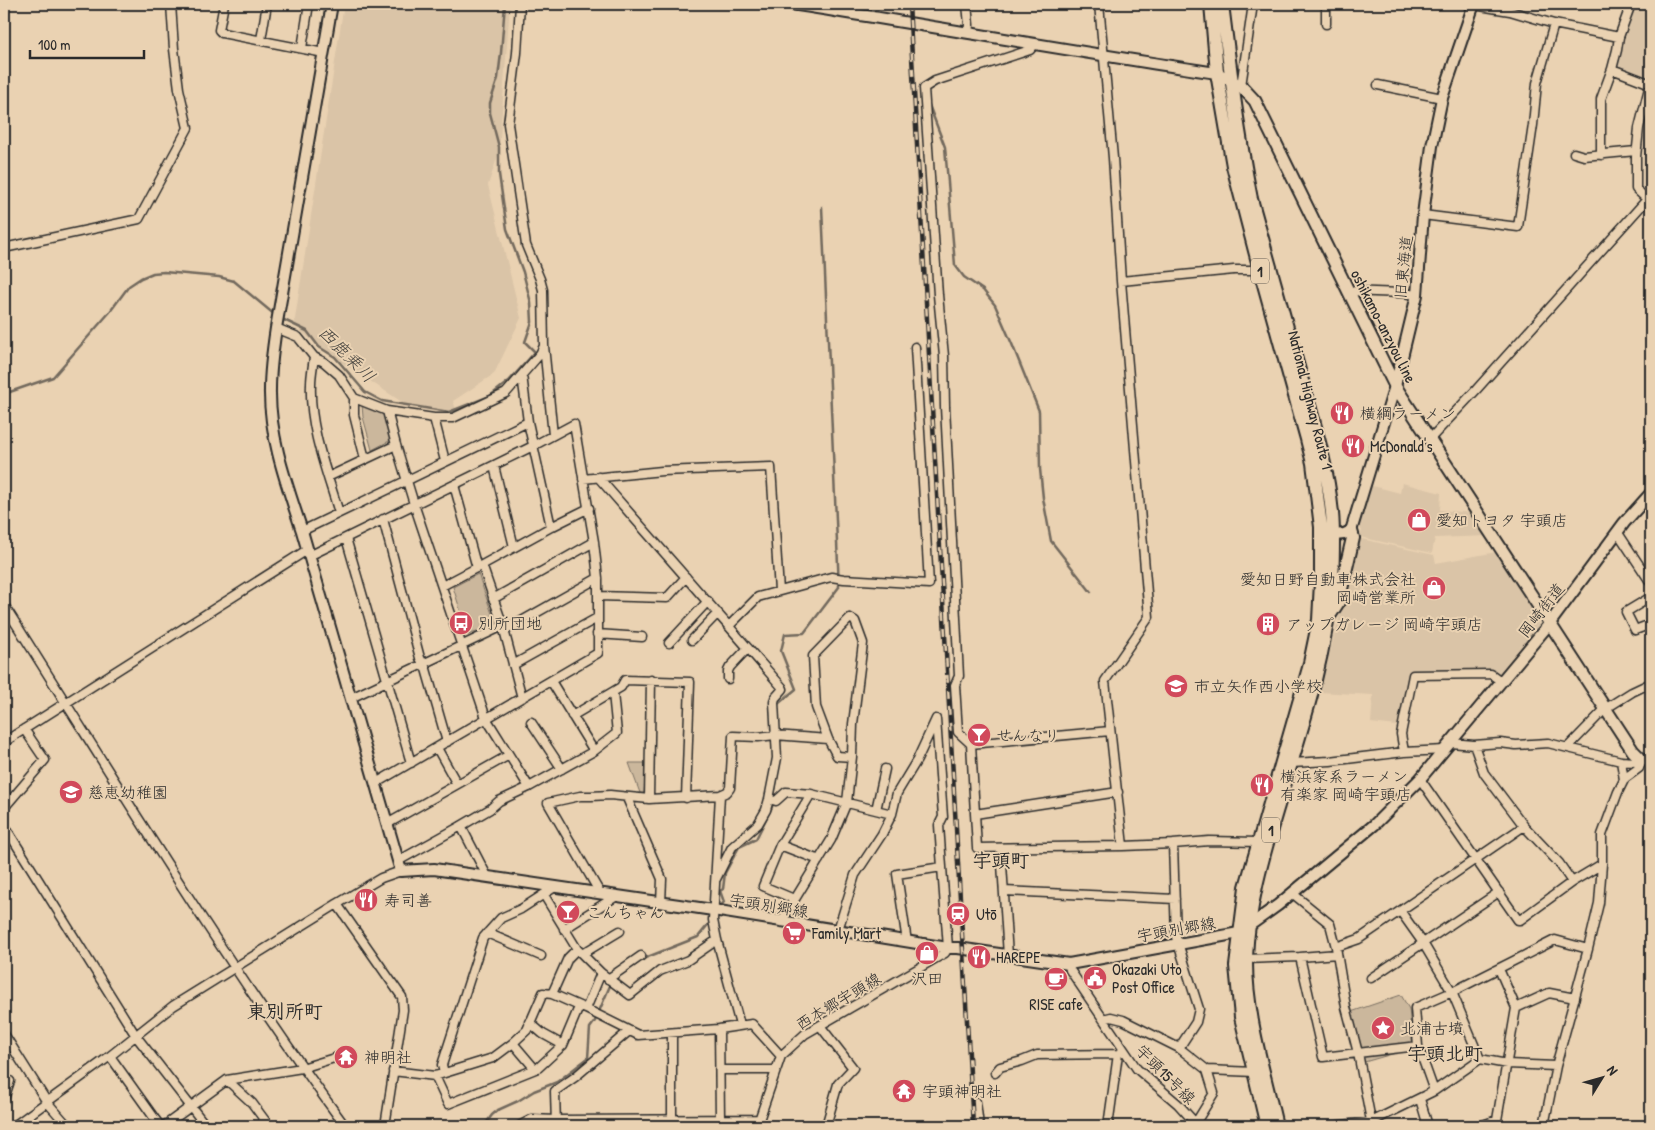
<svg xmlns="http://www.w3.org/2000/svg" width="1655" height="1130" font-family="'Patrick Hand','Klee One',sans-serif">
  <rect width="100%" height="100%" fill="#ead2b2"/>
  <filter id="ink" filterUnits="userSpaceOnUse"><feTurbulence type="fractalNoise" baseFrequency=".02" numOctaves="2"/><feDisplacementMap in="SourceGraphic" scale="10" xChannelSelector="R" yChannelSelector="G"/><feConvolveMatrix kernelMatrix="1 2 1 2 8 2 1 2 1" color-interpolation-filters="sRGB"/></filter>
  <g filter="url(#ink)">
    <!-- built -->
    <path fill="#dac4a7" d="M344,4H510L499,152L488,185L521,318L494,374L453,401L456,409L449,412L408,406L326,352L294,325Z
      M1636,4H1651V79L1616,66Z
      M1402,483L1441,493L1440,510L1473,513L1488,536L1435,538L1432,553L1360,537L1362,530L1358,528L1369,485L1400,493Z
      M1357,538L1434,555L1436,563L1497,552L1539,614L1538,626L1498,674L1492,670L1410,671L1397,726L1371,723L1373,695L1319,692L1340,614Z"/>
    <!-- green -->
    <path fill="#cbb79c" stroke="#7b7164" d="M362,405L384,411L391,440L372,450L363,417Z
      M478,574L496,625L468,635L453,587Z
      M629,763H646L644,793H640Z
      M1401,995L1409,1009L1413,1048L1361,1063L1351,1012Z"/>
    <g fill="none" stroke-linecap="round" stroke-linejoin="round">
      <!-- stream -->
      <path stroke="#72695d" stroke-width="2.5" d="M929,105L945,147L955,265L964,277L983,290L995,305L1012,344L1039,411L1040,469L1043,498L1051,541L1091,592
        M282,319L307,331L319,347L335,357L365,392L382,401L449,412L490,396L509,381L535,352L525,342L532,322L531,303L523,272L507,229L499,174V147L490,113V103L498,78L501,53L505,4
        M4,394L53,377L109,313L129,286L141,278L153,273L164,272L219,277L234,281L275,315
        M778,705V704L796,689L781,651L785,634L804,633L839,587L822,207
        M719,908L724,902L720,891L723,889L725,873L739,847L756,839L772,807L779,766
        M484,1126L492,1115L498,1110L518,1101L534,1091L557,1082L588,1058L590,1028L595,1021L612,981L645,958L698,937L711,921"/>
      <!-- minor casing -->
      <g stroke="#2b2b2b" stroke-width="11">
        <path id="minor" d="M224,4L219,30L222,33L324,53
          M520,4L517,53L508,124L526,245L540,279L543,290L544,346L553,435
          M967,4L969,25L968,32
          M1099,4L1113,158L1121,281L1149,617L1105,681L1123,846
          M1631,4L1619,37L1617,50L1612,69L1651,84
          M1474,5L1510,11L1554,24L1619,37
          M1326,24V4
          M261,40L267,4
          M1035,44L1030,50L935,81L924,88L938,295L944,356L945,407L959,676L955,685L958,732L971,744L977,848L1123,846L1173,844L1209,841L1258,842
          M302,48L309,4
          M1378,85L1442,98
          M1241,86L1253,4
          M1574,153L1584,156L1636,151
          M1601,155V99L1612,69
          M1650,202L1636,189V157L1639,128L1650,84
          M1423,215L1518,227L1533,125L1537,83L1554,24
          M4,248L139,219L188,128L179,89L174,49L171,4
          M1121,281L1234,270H1260
          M1348,291L1402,293L1417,295
          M276,328L298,337L314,357L324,362L339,375L354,398L387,411L434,418H453L506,393L540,354L544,346
          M314,357C313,366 311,375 311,384C309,428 327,472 339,513
          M522,375L528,422L551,527
          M354,398V415L365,459
          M387,411L396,445L414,504L486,718L529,787
          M434,418L445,461
          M1429,440L1476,390L1651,195
          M494,466L514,547
          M328,477L396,445
          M598,477L782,687L783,689L775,698L774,702L777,758L769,799L766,810L758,824L732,847L716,879
          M583,479L662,471L771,467L779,591
          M454,485L477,568
          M383,519L420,658L426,669L447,742
          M302,531L528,422
          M1618,533L1651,583
          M346,538L411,763
          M309,556L533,446L574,424L594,542L598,578V653L376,783
          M442,586L480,566
          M598,596L667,598L686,577
          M1651,597L1626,612L1635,630L1651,624
          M493,599L594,542
          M4,605C115,780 222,958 345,1126
          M729,626L758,597L831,577L844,579L929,584L915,347
          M504,631L598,578
          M597,634L642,637
          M692,640L718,613
          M669,643L708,601
          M513,665L597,618
          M728,679V671L730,667L748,648
          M551,681L594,751
          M351,698L503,626
          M522,698L503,626L482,565L551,527L589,508
          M572,716L621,687L625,680L690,682L686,798
          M531,722L562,769
          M4,742L307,550
          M1451,743L1474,745L1500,743L1516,745L1548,743L1621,761L1636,762L1642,760
          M971,744L1110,731
          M1474,745L1484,773L1524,826L1559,863L1572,882
          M1568,747L1605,709L1632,692L1651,683
          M437,748L457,784
          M1404,752L1401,734L1413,675L1491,674L1502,682
          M1291,763L1330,761L1404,752L1445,750
          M1420,779L1518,920H1520L1572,882L1602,864
          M1624,779L1639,768L1642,760
          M720,795L713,920L717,940L740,1025
          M627,798L662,879L661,903
          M649,799L651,680
          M769,799L776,801L786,792L811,794L892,814L882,834L855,875L838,930
          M4,808L45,760L24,729
          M876,810L885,769
          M892,814L897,793L917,760L936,719L943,817L939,825L942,867
          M975,814L1118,792
          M387,824L509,755
          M4,825L136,1036L206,1126
          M461,826L487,876
          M1173,844L1176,937L1199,1009L1196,1022L1179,1048
          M780,845L819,860
          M1001,849L1008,956
          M398,861L461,826L490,809L499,801L529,787L594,751L617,733L613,693
          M1005,891L1175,899
          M600,893L548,803L580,796H591L610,795L649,799L720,795L727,792L730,788L733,736L758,737L775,735L828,739
          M1292,893L1330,924L1336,947L1346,1007L1358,1053L1372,1126
          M544,895L577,949L601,973L630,995L660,971L688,960L717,940
          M794,899L763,886L780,845L811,794
          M337,904L402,997L403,1010L385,1126
          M1401,912L1423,943L1452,992L1480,1059
          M781,922L831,840L847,802L852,757L853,724L863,643L855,621L850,618L813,656L816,707L828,739L837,756L852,757
          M564,929L615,897
          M487,933L541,956
          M1336,947L1359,939L1524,826
          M582,954L620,931
          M1300,957L1323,1057L1418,1046L1434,1091
          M1246,959L1300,957L1337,954
          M1069,964L1070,970L1137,1069L1178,1104L1198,1126
          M1371,978L1499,892
          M608,979L641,956
          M552,994L568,958L577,949
          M1516,1008L1549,993L1575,998
          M586,1009L601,973
          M1103,1019L1111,1017L1123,1020L1179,1048L1207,1070L1214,1093L1195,1124
          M529,1022L543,1034L563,1045
          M821,1027L853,1068L838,1084L826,1126
          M719,1029L720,1119
          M672,1033V1126
          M4,1034L47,1102L68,1126
          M513,1043L535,1069
          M1418,1046L1415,1008L1452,992L1555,940L1588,949
          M110,1056L160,1126
          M721,1070H775
          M1207,1070L1254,1072
          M393,1071L435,1076L493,1058L513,1043L527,1030L543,993L552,994L586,1009L638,1035L719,1029L752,1024L781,1056
          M444,1073L442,1065L483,938L501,918L521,909L555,887
          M995,1073L1000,1067L1022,1061L1037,1055L1118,1054L1124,1051
          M435,1076L448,1104L538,1068L563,1045L579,1007
          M4,1077L10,1081L4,1099
          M227,1080L252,1103L269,1126
          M1420,1099L1428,1126
          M976,1102L979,1126
          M14,1126L110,1056L173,1006L337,904L381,878L401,871
          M164,1126L227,1080L302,1068L344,1055
          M519,1126L532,1119L556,1120L759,1119
          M556,1126L555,1091L575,1077L629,1031
          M757,1126L781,1056L805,1034L945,953L948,948L942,867L897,874L907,942
          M1108,1126L1118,1054
          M1331,1126L1371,1122L1434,1091L1480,1059L1507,1064L1556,1066
          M1480,1126L1497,1120
          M1498,1126L1497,1120L1516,1008L1499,969
          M1544,1126L1556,1066L1588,949L1599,903L1602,864V835L1618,792L1624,780L1621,761"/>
      </g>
      <!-- tertiary casing -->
      <g stroke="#2b2b2b" stroke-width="14">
        <path id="tertiary" d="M332,4L276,328C273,348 270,368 270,389C269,437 287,485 302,531L401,871L434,869L713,910L948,948H958L1069,964L1239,933L1278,905L1374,825L1420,779L1550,623L1624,523L1651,493
          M791,4C933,26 1075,52 1217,73
          M1326,536L1344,534L1351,531L1395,386L1417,295L1423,215L1432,146L1442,98L1474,4"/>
      </g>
      <!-- secondary casing -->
      <g stroke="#2b2b2b" stroke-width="15">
        <path id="secondary" d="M1217,73L1241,86L1255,101L1395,386L1633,751L1642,760L1651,759"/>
      </g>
      <!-- trunk casing -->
      <g stroke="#2b2b2b" stroke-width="16">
        <path id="trunk" d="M1211,4L1217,73L1233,166L1260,270L1307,439L1313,463L1321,527V582L1319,620L1309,668L1246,887L1236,966L1241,1017L1267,1126
          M1222,4C1230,69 1238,134 1251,199C1266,252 1281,306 1296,360C1310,410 1327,461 1332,513C1334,535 1333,558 1332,580C1326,660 1299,736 1276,812C1262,859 1248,908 1246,957C1245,1013 1264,1072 1276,1126
          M1329,616L1338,602L1353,538L1351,531"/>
      </g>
      <!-- minor -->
      <use href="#minor" stroke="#ead2b2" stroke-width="8"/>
      <!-- tertiary -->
      <use href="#tertiary" stroke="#ead2b2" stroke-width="10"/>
      <!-- secondary -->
      <use href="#secondary" stroke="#ead2b2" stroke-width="11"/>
      <!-- trunk -->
      <use href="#trunk" stroke="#ead2b2" stroke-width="12"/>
      <!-- rail casing -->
      <g stroke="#2b2b2b" stroke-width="4.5">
        <path id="rail" d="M909,4L973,1126"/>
      </g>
      <!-- rail -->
      <use href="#rail" stroke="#ead2b2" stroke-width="2.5" stroke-dasharray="8" stroke-linecap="butt"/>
    </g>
  </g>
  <!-- icons -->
  <defs>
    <g id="restaurant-disc" transform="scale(1.25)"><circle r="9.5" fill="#d1495b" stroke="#ead2b2"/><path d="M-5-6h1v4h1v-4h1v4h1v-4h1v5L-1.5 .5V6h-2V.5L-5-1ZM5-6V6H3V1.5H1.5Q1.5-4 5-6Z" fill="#fff"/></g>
    <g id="shop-disc" transform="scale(1.25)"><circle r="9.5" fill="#d1495b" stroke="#ead2b2"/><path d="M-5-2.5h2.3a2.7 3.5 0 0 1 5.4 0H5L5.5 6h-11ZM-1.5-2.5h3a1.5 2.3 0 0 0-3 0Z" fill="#fff"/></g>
    <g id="bus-disc" transform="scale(1.25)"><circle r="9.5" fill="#d1495b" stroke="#ead2b2"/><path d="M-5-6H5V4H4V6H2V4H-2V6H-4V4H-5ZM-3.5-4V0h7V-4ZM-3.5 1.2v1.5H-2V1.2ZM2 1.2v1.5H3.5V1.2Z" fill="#fff"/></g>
    <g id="building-disc" transform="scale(1.25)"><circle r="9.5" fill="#d1495b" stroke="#ead2b2"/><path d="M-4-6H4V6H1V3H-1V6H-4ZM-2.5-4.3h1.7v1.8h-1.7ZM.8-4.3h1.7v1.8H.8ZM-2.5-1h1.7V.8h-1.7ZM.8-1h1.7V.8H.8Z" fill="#fff"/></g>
    <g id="school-disc" transform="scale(1.25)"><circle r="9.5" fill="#d1495b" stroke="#ead2b2"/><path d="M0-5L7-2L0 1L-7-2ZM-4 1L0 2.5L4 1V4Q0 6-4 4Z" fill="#fff"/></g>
    <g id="bar-disc" transform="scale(1.25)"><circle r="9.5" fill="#d1495b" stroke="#ead2b2"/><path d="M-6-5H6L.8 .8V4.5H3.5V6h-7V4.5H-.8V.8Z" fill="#fff"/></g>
    <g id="station-disc" transform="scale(1.25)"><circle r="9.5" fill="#d1495b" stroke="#ead2b2"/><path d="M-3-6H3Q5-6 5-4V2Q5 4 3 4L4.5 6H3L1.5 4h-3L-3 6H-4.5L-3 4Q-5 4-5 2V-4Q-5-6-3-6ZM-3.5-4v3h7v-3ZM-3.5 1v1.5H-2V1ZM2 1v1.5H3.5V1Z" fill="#fff"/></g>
    <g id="supermarket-disc" transform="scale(1.25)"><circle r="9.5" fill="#d1495b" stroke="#ead2b2"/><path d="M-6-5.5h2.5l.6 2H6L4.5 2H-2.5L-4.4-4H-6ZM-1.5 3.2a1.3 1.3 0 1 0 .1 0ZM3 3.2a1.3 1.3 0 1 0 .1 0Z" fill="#fff"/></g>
    <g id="civic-disc" transform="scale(1.25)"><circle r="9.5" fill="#d1495b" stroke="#ead2b2"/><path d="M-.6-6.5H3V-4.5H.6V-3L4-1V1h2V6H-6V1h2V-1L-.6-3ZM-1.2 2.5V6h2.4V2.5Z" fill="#fff"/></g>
    <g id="cafe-disc" transform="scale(1.25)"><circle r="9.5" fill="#d1495b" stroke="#ead2b2"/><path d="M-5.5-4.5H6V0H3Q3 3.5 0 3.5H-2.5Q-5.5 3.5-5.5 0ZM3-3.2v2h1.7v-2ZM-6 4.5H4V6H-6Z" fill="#fff"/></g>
    <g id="sight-disc" transform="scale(1.25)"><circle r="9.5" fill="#d1495b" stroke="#ead2b2"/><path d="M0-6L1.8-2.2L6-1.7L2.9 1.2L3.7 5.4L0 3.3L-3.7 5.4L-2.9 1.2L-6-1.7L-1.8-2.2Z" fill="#fff"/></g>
    <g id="temple-disc" transform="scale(1.25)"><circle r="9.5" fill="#d1495b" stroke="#ead2b2"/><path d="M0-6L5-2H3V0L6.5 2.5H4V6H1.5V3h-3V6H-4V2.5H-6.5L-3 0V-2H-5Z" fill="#fff"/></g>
  </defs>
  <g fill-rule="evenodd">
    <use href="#restaurant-disc" x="1342" y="413"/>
    <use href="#restaurant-disc" x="1353" y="446"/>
    <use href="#shop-disc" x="1419" y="520"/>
    <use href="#shop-disc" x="1434" y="588"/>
    <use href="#bus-disc" x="461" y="623"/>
    <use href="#building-disc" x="1268" y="624"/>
    <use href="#school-disc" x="1176" y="686"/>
    <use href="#bar-disc" x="979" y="735"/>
    <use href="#restaurant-disc" x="1262" y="785"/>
    <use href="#school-disc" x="71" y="792"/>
    <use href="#restaurant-disc" x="366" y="900"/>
    <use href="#bar-disc" x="568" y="912"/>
    <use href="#station-disc" x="958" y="914"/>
    <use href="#supermarket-disc" x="794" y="933"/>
    <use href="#shop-disc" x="927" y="953"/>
    <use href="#restaurant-disc" x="979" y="957"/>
    <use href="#civic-disc" x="1095" y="978"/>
    <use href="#cafe-disc" x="1056" y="979"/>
    <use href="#sight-disc" x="1383" y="1028"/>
    <use href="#temple-disc" x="346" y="1057"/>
    <use href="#temple-disc" x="904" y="1091"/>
  </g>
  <g text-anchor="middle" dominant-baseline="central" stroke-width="4" stroke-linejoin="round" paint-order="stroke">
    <!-- shield labels -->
    <g fill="#ead2b2" stroke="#645d54" stroke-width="1">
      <rect x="1251" y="258.5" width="18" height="25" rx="4"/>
      <rect x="1262" y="817.5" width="18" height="25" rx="4"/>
    </g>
    <g font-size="15" font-weight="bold" fill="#2b2b2b">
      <text x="1260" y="271">1</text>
      <text x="1271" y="830">1</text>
    </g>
    <!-- street labels -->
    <g font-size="16" fill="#2b2b2b" stroke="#ead2b2">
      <text transform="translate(1403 267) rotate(-84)">旧東海道</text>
      <text transform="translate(1384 326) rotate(63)">oshikamo-anzyou line</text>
      <text transform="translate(1311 400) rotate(76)">National Highway Route 1</text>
      <text transform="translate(1541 610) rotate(-52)">岡崎街道</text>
      <text transform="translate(769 905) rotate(9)">宇頭別郷線</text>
      <text transform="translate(1176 929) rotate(-10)">宇頭別郷線</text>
      <text transform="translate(838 1001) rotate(-31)">西本郷宇頭線</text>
      <text transform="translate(1166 1074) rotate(45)">宇頭15号線</text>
    </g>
    <!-- poi labels -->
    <g font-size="16" fill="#2b2b2b" stroke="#ead2b2" text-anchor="start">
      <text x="1360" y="413">横綱ラーメン</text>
      <text x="1370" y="446">McDonald's</text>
      <text x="1436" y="520">愛知トヨタ 宇頭店</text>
      <text x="1416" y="579" text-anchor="end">愛知日野自動車株式会社<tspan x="1416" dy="18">岡崎営業所</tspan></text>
      <text x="478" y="623">別所団地</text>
      <text x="1286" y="624">アップガレージ 岡崎宇頭店</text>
      <text x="1194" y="686">市立矢作西小学校</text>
      <text x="996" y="735">せんなり</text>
      <text x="1280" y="776">横浜家系ラーメン<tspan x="1280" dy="18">有楽家 岡崎宇頭店</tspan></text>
      <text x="88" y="792">慈恵幼稚園</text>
      <text x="384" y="900">寿司善</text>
      <text x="586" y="912">こんちゃん</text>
      <text x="976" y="914">Utō</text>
      <text x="812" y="933">Family Mart</text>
      <text x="996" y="957">HAREPE</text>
      <text x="1112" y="969">Okazaki Uto<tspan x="1112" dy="18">Post Office</tspan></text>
      <text x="927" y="978" text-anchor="middle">沢田</text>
      <text x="1056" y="1004" text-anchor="middle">RISE cafe</text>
      <text x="1400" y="1028">北浦古墳</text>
      <text x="364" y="1057">神明社</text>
      <text x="922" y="1091">宇頭神明社</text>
    </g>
    <!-- water labels -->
    <g font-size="18" font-style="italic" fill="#484540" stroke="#ead2b2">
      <text transform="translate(347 354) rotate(45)">西鹿乗川</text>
    </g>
    <!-- quarter labels -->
    <g font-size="19" font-weight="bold" fill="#2b2b2b" stroke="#ead2b2">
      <text x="1001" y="860">宇頭町</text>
      <text x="285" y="1011">東別所町</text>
      <text x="1445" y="1053">宇頭北町</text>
    </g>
  </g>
  <!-- margin -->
  <rect width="1655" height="1130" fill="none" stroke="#ead2b2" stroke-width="20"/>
  <rect x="10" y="10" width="1635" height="1110" fill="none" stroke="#2b2b2b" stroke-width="2" filter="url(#ink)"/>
  <!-- north arrow -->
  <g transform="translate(1602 1078) rotate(53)" stroke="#ead2b2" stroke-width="4" paint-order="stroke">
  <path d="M0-4L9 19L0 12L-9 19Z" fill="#2b2b2b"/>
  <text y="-8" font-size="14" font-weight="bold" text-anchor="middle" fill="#2b2b2b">N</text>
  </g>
  <!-- scale -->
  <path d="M30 50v8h114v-8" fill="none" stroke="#2b2b2b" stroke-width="2.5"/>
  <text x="38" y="50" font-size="15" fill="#2b2b2b" stroke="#ead2b2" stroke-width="4" paint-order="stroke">100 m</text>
</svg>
